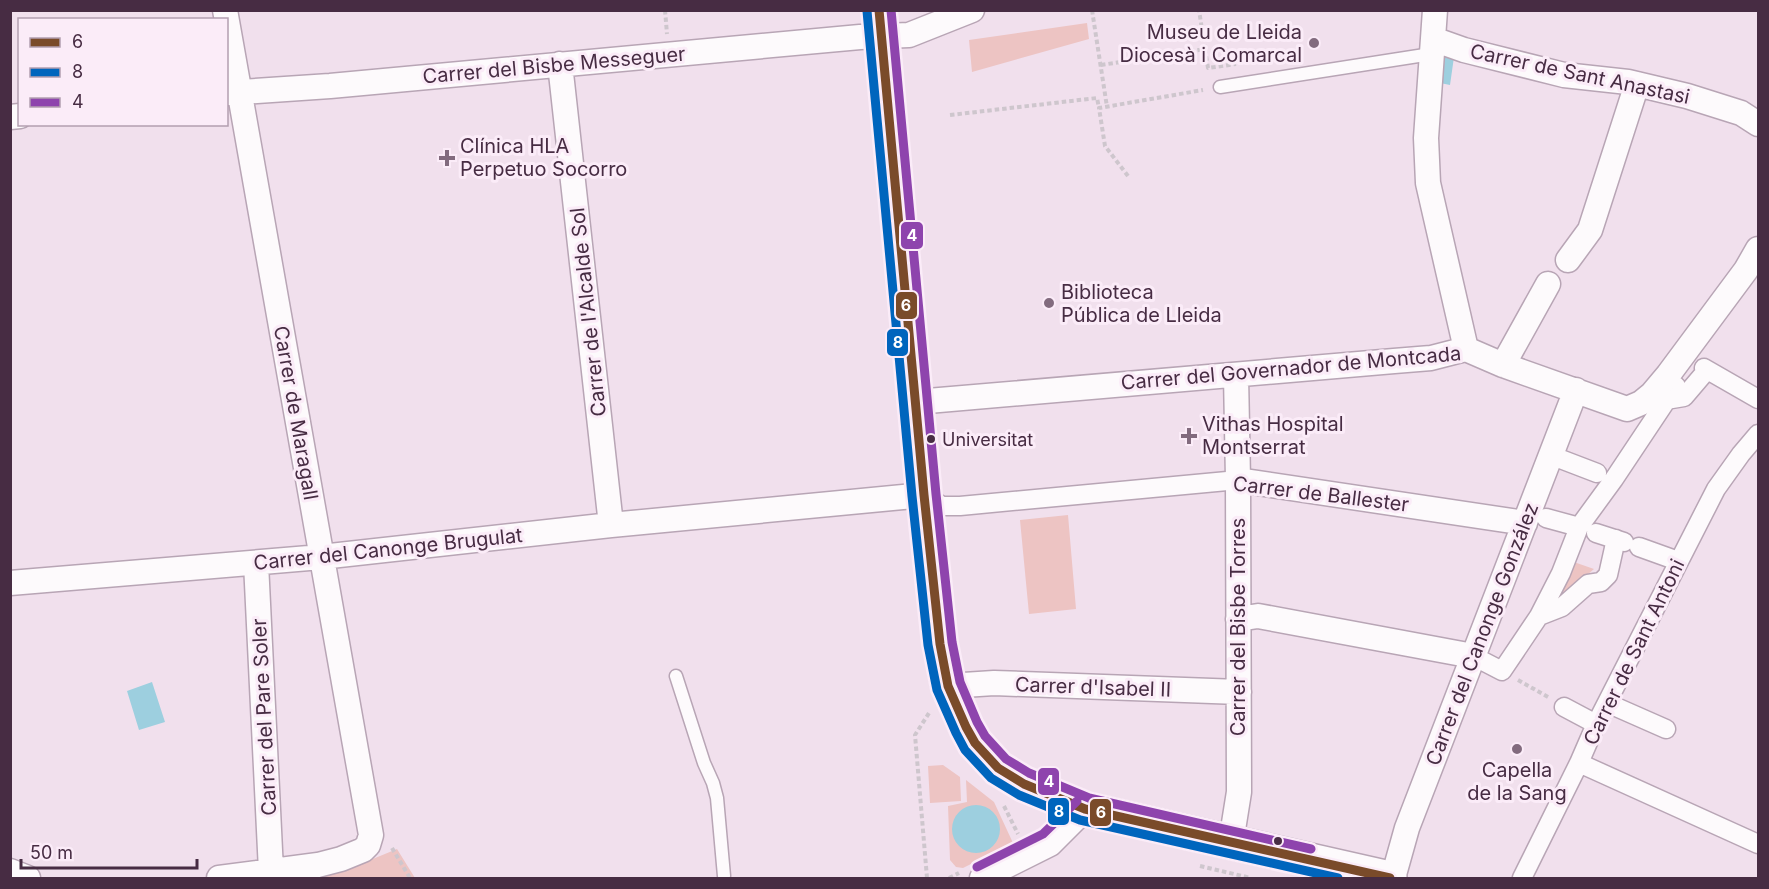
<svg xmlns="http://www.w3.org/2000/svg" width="1769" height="889" font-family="Inter,sans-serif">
  <rect width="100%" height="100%" fill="#f1e0ed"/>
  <!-- green -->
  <path fill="#edc4c3" d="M1087,23L1089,39L972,72L969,40Z
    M1068,515L1076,609L1029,614L1020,520Z
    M1571,561L1594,569L1546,610Z
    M943,765L960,777L961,801L930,803L928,766Z
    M966,780L994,802L1013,843L963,868L956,867L950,860L948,806L967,802Z
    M397,849L415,878H306L363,863Z"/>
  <!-- water -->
  <path fill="#9dcfdf" d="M1443,54L1454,57L1450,85L1440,83Z
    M152,682L165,722L139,730L127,691Z
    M952 829a24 24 0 1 1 48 0a24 24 0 1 1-48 0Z"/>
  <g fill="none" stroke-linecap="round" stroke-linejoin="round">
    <!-- service casing -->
    <g stroke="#b8a5b5" stroke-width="15">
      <path id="service" d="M1220,87L1431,54
        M676,676L704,763L713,783L717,798L724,876"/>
    </g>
    <!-- pedestrian casing -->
    <g stroke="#b8a5b5" stroke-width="21">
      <path id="pedestrian" d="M1704,368L1758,399
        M1666,400L1684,397L1707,370
        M1550,455L1597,473
        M924,495L942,506H960L1238,480
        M1546,518L1579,527
        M1596,533L1624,542
        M1639,547L1678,561
        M1539,616L1562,607L1588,584L1601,582L1608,575L1616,539
        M1473,656L1502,671L1539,616L1561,573L1579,527L1614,479L1676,386
        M1607,703L1666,729
        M1564,707L1596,724
        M1579,763L1758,844
        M1522,878L1579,763L1596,724L1716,489L1741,454L1758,434"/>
    </g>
    <!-- minor casing -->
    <g stroke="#b8a5b5" stroke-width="27">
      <path id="minor" d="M1435,10L1426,138L1428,183L1466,349
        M1433,39L1464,50L1564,75L1628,82L1687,96L1741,113L1758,124
        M560,64L611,525
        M226,93L330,86L860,37L909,35L972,10
        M10,117L20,116
        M1568,260L1590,230L1637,84
        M1503,365L1548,284
        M916,402L1394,361L1431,358L1466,349L1503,365L1627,409L1641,403L1652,394L1668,375L1746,270L1758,249
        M1238,480L1525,523
        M256,563L271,871
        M10,583L321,557L611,525L924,495
        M1238,619L1258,616L1473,656
        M948,686L994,683L1239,692
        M1231,842L1239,792L1238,480L1236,375
        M10,871L28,878
        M219,878L318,865L341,859L363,850L368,845L371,835L225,10
        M982,878L1050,844L1085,809
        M1393,878L1407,828L1576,390"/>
    </g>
    <!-- secondary casing -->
    <g stroke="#b8a5b5" stroke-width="36">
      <path id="secondary" d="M879,10L924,495L940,644L948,686L966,727L975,743L998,768L1024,784L1085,809L1390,878"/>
    </g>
    <!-- path -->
    <path stroke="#cec6cd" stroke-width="4" stroke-dasharray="4.5 3" stroke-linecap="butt" d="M665,10L667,34
      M1092,10L1107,107
      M1205,49L1208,68L1236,64
      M1101,65L1205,49L1199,10
      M950,115L1097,98L1099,108
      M1128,176L1105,146L1099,108L1203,90
      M1518,680L1548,697
      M1004,806L1018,834
      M392,848L410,878
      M1200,866L1251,878
      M927,878L915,735L929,713
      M949,878L959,873"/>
    <!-- service -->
    <use href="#service" stroke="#fdfafc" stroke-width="12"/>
    <!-- pedestrian -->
    <use href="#pedestrian" stroke="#fdfafc" stroke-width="18"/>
    <!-- minor -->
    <use href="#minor" stroke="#fdfafc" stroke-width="24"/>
    <!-- secondary -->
    <use href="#secondary" stroke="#fdfafc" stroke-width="33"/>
    <!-- bus-1 casing -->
    <g stroke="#fbecf8" stroke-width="14">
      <path id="bus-1" d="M879,10L924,495L940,644L948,686L966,727L975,743L998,768L1024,784L1085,809L1390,878"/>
    </g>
    <!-- bus-2 casing -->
    <g stroke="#fbecf8" stroke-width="14">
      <path id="bus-2" d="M867,11L912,496L928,645L937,690L956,733L965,750L991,778L1019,795L1080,820L1338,878"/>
    </g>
    <!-- bus-3 casing -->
    <g stroke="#fbecf8" stroke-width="14">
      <path id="bus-3" d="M891,10L936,494L952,642L960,682L977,722L985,736L1006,759L1029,773L1089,798L1311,849
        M977,867L1043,834L1077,801"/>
    </g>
    <!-- bus-1 -->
    <use href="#bus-1" stroke="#7a4b2a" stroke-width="9"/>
    <!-- bus-2 -->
    <use href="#bus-2" stroke="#0065bd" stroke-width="9"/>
    <!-- bus-3 -->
    <use href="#bus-3" stroke="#8e44ad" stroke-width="9"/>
  </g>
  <!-- markers -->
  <g fill="#826b7e" stroke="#fbecf8" stroke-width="2">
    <circle cx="1314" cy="43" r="6"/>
    <path d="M444 149h6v6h6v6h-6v6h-6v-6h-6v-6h6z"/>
    <circle cx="1049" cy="303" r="6"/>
    <path d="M1186 427h6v6h6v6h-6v6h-6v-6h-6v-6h6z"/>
    <circle cx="1517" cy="749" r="6"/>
  </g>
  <g fill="#472c43" stroke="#fbecf8" stroke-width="2">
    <circle cx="931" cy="439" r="5"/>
    <circle cx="1278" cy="841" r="5"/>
  </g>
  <g text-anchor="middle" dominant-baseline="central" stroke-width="6" stroke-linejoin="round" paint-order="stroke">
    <!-- bus labels -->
    <g font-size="18" fill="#472c43" stroke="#fbecf8" text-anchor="start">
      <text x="942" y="439">Universitat</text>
    </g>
    <!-- poi labels -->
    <g font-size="20" fill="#472c43" stroke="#fbecf8" text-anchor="start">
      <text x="1302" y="32" text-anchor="end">Museu de Lleida<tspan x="1302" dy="23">Diocesà i Comarcal</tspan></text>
      <text x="460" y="146">Clínica HLA<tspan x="460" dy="23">Perpetuo Socorro</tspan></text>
      <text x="1061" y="292">Biblioteca<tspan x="1061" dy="23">Pública de Lleida</tspan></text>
      <text x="1202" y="424">Vithas Hospital<tspan x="1202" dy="23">Montserrat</tspan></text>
      <text x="1517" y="770" text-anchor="middle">Capella<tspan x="1517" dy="23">de la Sang</tspan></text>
    </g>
    <!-- street labels -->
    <g font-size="20" fill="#472c43" stroke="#fbecf8">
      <text transform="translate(554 65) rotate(-5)">Carrer del Bisbe Messeguer</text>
      <text transform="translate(1580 74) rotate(12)">Carrer de Sant Anastasi</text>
      <text transform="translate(588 312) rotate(-96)">Carrer de l'Alcalde Sol</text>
      <text transform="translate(1291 368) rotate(-5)">Carrer del Governador de Montcada</text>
      <text transform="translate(296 413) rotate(80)">Carrer de Maragall</text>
      <text transform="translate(1321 494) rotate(7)">Carrer de Ballester</text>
      <text transform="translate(388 549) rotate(-6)">Carrer del Canonge Brugulat</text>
      <text transform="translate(1238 627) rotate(-90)">Carrer del Bisbe Torres</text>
      <text transform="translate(1482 634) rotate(-69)">Carrer del Canonge González</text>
      <text transform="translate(1634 652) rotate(-64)">Carrer de Sant Antoni</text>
      <text transform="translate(1093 687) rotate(2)">Carrer d'Isabel II</text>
      <text transform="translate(264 717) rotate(-93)">Carrer del Pare Soler</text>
    </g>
  </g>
  <g stroke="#fbecf8" stroke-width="2">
    <rect x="900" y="221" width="24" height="29" rx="6" fill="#8e44ad"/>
    <rect x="895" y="291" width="23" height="29" rx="6" fill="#7a4b2a"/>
    <rect x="886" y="328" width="23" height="29" rx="6" fill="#0065bd"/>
    <rect x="1037" y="767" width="23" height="29" rx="6" fill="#8e44ad"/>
    <rect x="1047" y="797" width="23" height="29" rx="6" fill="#0065bd"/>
    <rect x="1089" y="798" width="23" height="29" rx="6" fill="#7a4b2a"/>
  </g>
  <g font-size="16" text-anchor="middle" font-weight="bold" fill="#fff">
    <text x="912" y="241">4</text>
    <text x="906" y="311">6</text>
    <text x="898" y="348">8</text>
    <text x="1049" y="787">4</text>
    <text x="1059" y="817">8</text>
    <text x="1101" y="818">6</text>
  </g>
  <!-- border -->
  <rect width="1769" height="889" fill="none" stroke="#472c43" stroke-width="24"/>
  <!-- legend -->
  <rect x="18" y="18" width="210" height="108" fill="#fbecf8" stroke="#b39fb0" stroke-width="1.5"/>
  <rect x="30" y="38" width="30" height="9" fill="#7a4b2a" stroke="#b39fb0" stroke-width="1.5"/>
  <text x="72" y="48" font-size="18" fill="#472c43">6</text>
  <rect x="30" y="68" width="30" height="9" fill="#0065bd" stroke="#b39fb0" stroke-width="1.5"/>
  <text x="72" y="78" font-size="18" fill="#472c43">8</text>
  <rect x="30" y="98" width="30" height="9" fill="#8e44ad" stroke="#b39fb0" stroke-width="1.5"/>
  <text x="72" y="108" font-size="18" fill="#472c43">4</text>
  <!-- scale -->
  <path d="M21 859v9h176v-9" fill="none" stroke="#472c43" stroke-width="3"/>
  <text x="30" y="859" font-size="18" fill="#472c43" stroke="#fbecf8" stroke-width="4.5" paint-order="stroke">50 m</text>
</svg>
